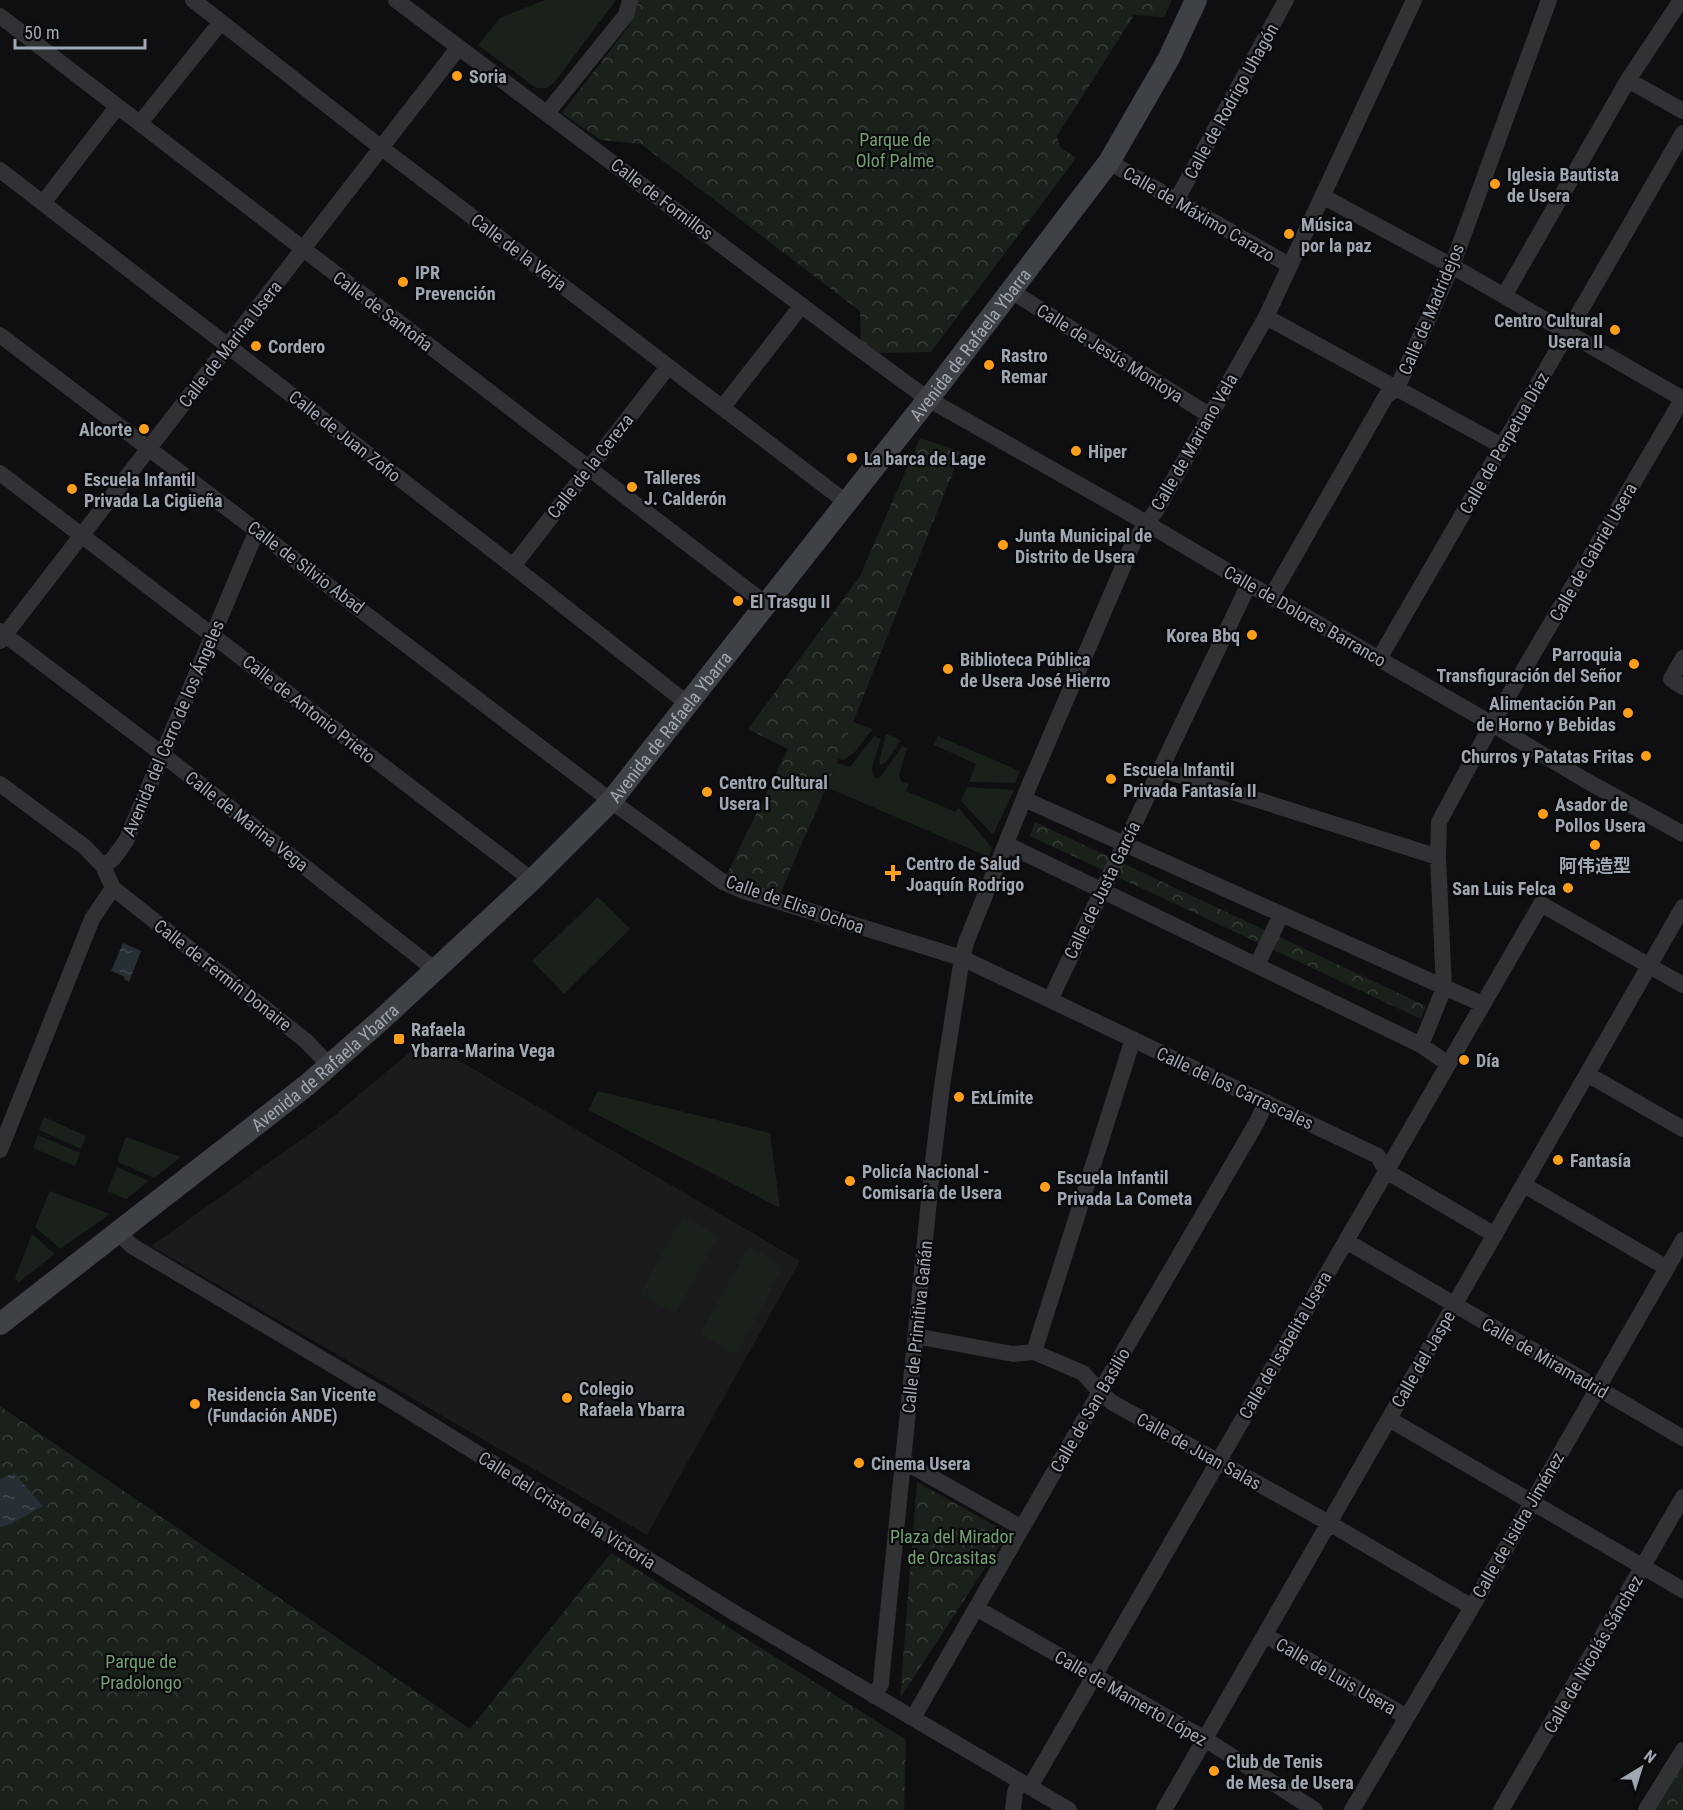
<svg xmlns="http://www.w3.org/2000/svg" width="1683" height="1810" font-family="'Roboto Condensed','Noto Sans SC',sans-serif">
  <defs>
    <pattern id="park-crowns" width="20" height="18" patternUnits="userSpaceOnUse" patternTransform="scale(1.5)"><rect width="20" height="18" fill="#19211a"/><path d="M2 6a3 3 0 1 1 6 0M12 15a3 3 0 1 1 6 0" fill="none" stroke="#373e39"/></pattern>
    <pattern id="water-ripples" width="26" height="14" patternUnits="userSpaceOnUse" patternTransform="scale(1.5)"><rect width="26" height="14" fill="#252f35"/><path d="M2 4q2-2 4 0t4 0M15 11q2-2 4 0t4 0" fill="none" stroke="#414a50"/></pattern>
  </defs>
  <rect width="100%" height="100%" fill="#0f0f11"/>
  <!-- built -->
  <path fill="#1b1b1e" d="M424,1040L800,1261L647,1535L151,1246L329,1120Z"/>
  <!-- green -->
  <path fill="#19211a" d="M545,0H616L554,83L547,88H536L478,45L500,18Z
    M853,722L873,729L854,753L843,760L838,759Z
    M886,734L901,740L885,763L880,765L879,762Z
    M874,736L881,739L872,767L873,776L877,779L881,776L902,746L907,748L899,776L902,782L909,784L906,791L956,812L958,807L992,848L989,857L826,787L837,763L850,767Z
    M938,736L1020,771L1015,783L969,782L976,764L934,745Z
    M967,787L1014,790L993,835L961,801Z
    M598,897L630,929L564,994L532,961Z
    M598,1091L770,1133L780,1208L588,1110Z
    M44,1117L86,1136L81,1149L39,1130Z
    M38,1135L80,1153L75,1166L33,1148Z
    M126,1137L181,1157L154,1178L120,1163L118,1158Z
    M117,1167L149,1181L126,1199L107,1191Z
    M50,1191L110,1214L60,1249L35,1227Z
    M683,1216L718,1236L676,1314L640,1294Z
    M32,1234L55,1254L19,1282L15,1278Z
    M749,1246L783,1266L737,1355L700,1334Z"/>
  <!-- park -->
  <path fill="url(#park-crowns)" d="M638,0H1172L1164,17L1134,15L1057,136L1060,147L1076,158L931,352L879,353L861,341L860,311L641,144L601,140L562,113L631,23Z
    M920,438L961,452L838,760L777,901L723,882L788,749L748,729L860,576Z
    M1035,822L1426,1006L1421,1019L1030,836Z
    M0,1406L470,1729L611,1553L906,1740L904,1810H0Z
    M917,1482L1008,1533L900,1698Z
    M1683,1757V1810H1647Z"/>
  <!-- water -->
  <path fill="url(#water-ripples)" d="M123,943L141,951L129,982L124,979L125,977L111,971Z
    M14,1473L43,1506L11,1524L0,1527V1479Z"/>
  <g fill="none" stroke-linecap="round" stroke-linejoin="round">
    <!-- minor -->
    <path stroke="#303236" stroke-width="16" d="M193,0L370,139L846,502
      M396,0L850,342L928,399L1131,514L1249,584L1492,724L1585,780L1683,834
      M0,16L767,605
      M1628,80L1683,111
      M547,113L626,15L630,0
      M140,123L221,22
      M1109,162L1289,265
      M0,170L513,566L688,704
      M1322,196L1452,266L1683,399
      M1176,201L1286,0
      M43,203L117,107
      M1011,291L1209,415
      M1504,296L1628,80L1681,0
      M1266,317L1502,446
      M0,335L611,801L723,882L741,890L777,901L962,958L1378,1156L1386,1171L1495,1235
      M722,408L802,305
      M0,473L532,880
      M513,566L668,367
      M1271,597L1386,396L1397,388L1452,266L1549,0
      M0,631L162,754L434,969
      M0,641L459,47
      M1683,658L1671,679L1683,687
      M1379,659L1683,133
      M1160,769L1438,857
      M0,784L85,847L103,866
      M1024,799L1482,1004
      M1006,844L1421,1045L1448,1064
      M113,888L306,1041L329,1065
      M1257,965L1281,915
      M1050,1000L1249,584
      M1421,1045L1444,988L1438,857L1439,822L1492,724L1683,398
      M1587,1074L1683,1129
      M0,1150L92,919L113,888L103,866L113,859L126,841L257,530
      M1524,1185L1667,1268
      M119,1233L132,1246L391,1400L738,1615L1069,1810
      M1346,1241L1683,1438
      M915,1336L1013,1354L1034,1352L1083,1373L1100,1392L1113,1403L1329,1523L1472,1607
      M1034,1352L1133,1039
      M1389,1419L1683,1590
      M903,1461L1022,1528
      M976,1608L1205,1739L1315,1810
      M1265,1635L1407,1717
      M874,1696L881,1684L883,1662L932,1170L942,1086L962,958L967,940L1029,786L1134,541L1157,509L1266,317L1414,0
      M913,1718L1100,1392L1257,1122L1266,1102
      M1030,1787L1541,904L1683,985
      M1013,1810L1015,1792L1020,1781
      M1164,1810L1683,907
      M1352,1810L1472,1607L1683,1240
      M1501,1810L1683,1497
      M1646,1810L1683,1750"/>
    <!-- secondary -->
    <path stroke="#3e4146" stroke-width="22" id="s1" d="M0,1324L307,1085L381,1020L532,880L611,801L936,389L1109,162L1169,58L1196,0"/>
  </g>
  <!-- markers -->
  <g fill="#ff9e19" stroke="#0a0a0c" stroke-width="2">
    <circle cx="457" cy="76" r="6"/>
    <circle cx="1495" cy="184" r="6"/>
    <circle cx="1289" cy="234" r="6"/>
    <circle cx="403" cy="282" r="6"/>
    <circle cx="1615" cy="330" r="6"/>
    <circle cx="256" cy="346" r="6"/>
    <circle cx="989" cy="365" r="6"/>
    <circle cx="144" cy="429" r="6"/>
    <circle cx="1076" cy="451" r="6"/>
    <circle cx="852" cy="458" r="6"/>
    <circle cx="632" cy="487" r="6"/>
    <circle cx="72" cy="489" r="6"/>
    <circle cx="1003" cy="545" r="6"/>
    <circle cx="738" cy="601" r="6"/>
    <circle cx="1252" cy="635" r="6"/>
    <circle cx="1634" cy="664" r="6"/>
    <circle cx="948" cy="669" r="6"/>
    <circle cx="1628" cy="713" r="6"/>
    <circle cx="1646" cy="756" r="6"/>
    <circle cx="1111" cy="779" r="6"/>
    <circle cx="707" cy="792" r="6"/>
    <circle cx="1543" cy="814" r="6"/>
    <circle cx="1595" cy="845" r="6"/>
    <path d="M890 864h6v6h6v6h-6v6h-6v-6h-6v-6h6z"/>
    <circle cx="1568" cy="888" r="6"/>
    <rect x="393" y="1033" width="12" height="12" rx="3"/>
    <circle cx="1464" cy="1060" r="6"/>
    <circle cx="959" cy="1097" r="6"/>
    <circle cx="1558" cy="1160" r="6"/>
    <circle cx="850" cy="1181" r="6"/>
    <circle cx="1045" cy="1187" r="6"/>
    <circle cx="567" cy="1398" r="6"/>
    <circle cx="195" cy="1404" r="6"/>
    <circle cx="859" cy="1463" r="6"/>
    <circle cx="1214" cy="1771" r="6"/>
  </g>
  <g text-anchor="middle" dominant-baseline="central" stroke-width="4.5" stroke-linejoin="round" paint-order="stroke">
    <!-- poi labels -->
    <g font-size="18" font-weight="bold" fill="#9fa7b3" stroke="#0a0a0c" text-anchor="start">
      <text x="469" y="76">Soria</text>
      <text x="1507" y="174">Iglesia Bautista<tspan x="1507" dy="21">de Usera</tspan></text>
      <text x="1301" y="224">Música<tspan x="1301" dy="21">por la paz</tspan></text>
      <text x="415" y="272">IPR<tspan x="415" dy="21">Prevención</tspan></text>
      <text x="1603" y="320" text-anchor="end">Centro Cultural<tspan x="1603" dy="21">Usera II</tspan></text>
      <text x="268" y="346">Cordero</text>
      <text x="1001" y="355">Rastro<tspan x="1001" dy="21">Remar</tspan></text>
      <text x="132" y="429" text-anchor="end">Alcorte</text>
      <text x="1088" y="451">Hiper</text>
      <text x="864" y="458">La barca de Lage</text>
      <text x="644" y="477">Talleres<tspan x="644" dy="21">J. Calderón</tspan></text>
      <text x="84" y="479">Escuela Infantil<tspan x="84" dy="21">Privada La Cigüeña</tspan></text>
      <text x="1015" y="535">Junta Municipal de<tspan x="1015" dy="21">Distrito de Usera</tspan></text>
      <text x="750" y="601">El Trasgu II</text>
      <text x="1240" y="635" text-anchor="end">Korea Bbq</text>
      <text x="1622" y="654" text-anchor="end">Parroquia<tspan x="1622" dy="21">Transfiguración del Señor</tspan></text>
      <text x="960" y="659">Biblioteca Pública<tspan x="960" dy="21">de Usera José Hierro</tspan></text>
      <text x="1616" y="703" text-anchor="end">Alimentación Pan<tspan x="1616" dy="21">de Horno y Bebidas</tspan></text>
      <text x="1634" y="756" text-anchor="end">Churros y Patatas Fritas</text>
      <text x="1123" y="769">Escuela Infantil<tspan x="1123" dy="21">Privada Fantasía II</tspan></text>
      <text x="719" y="782">Centro Cultural<tspan x="719" dy="21">Usera I</tspan></text>
      <text x="1555" y="804">Asador de<tspan x="1555" dy="21">Pollos Usera</tspan></text>
      <text x="906" y="863">Centro de Salud<tspan x="906" dy="21">Joaquín Rodrigo</tspan></text>
      <text x="1595" y="865" text-anchor="middle">阿伟造型</text>
      <text x="1556" y="888" text-anchor="end">San Luis Felca</text>
      <text x="411" y="1029">Rafaela<tspan x="411" dy="21">Ybarra-Marina Vega</tspan></text>
      <text x="1476" y="1060">Día</text>
      <text x="971" y="1097">ExLímite</text>
      <text x="1570" y="1160">Fantasía</text>
      <text x="862" y="1171">Policía Nacional -<tspan x="862" dy="21">Comisaría de Usera</tspan></text>
      <text x="1057" y="1177">Escuela Infantil<tspan x="1057" dy="21">Privada La Cometa</tspan></text>
      <text x="579" y="1388">Colegio<tspan x="579" dy="21">Rafaela Ybarra</tspan></text>
      <text x="207" y="1394">Residencia San Vicente<tspan x="207" dy="21">(Fundación ANDE)</tspan></text>
      <text x="871" y="1463">Cinema Usera</text>
      <text x="1226" y="1761">Club de Tenis<tspan x="1226" dy="21">de Mesa de Usera</tspan></text>
    </g>
    <!-- street labels -->
    <g font-size="18" fill="#9fa7b3" stroke="#0a0a0c">
      <text transform="translate(1231 101) rotate(-61)">Calle de Rodrigo Uhagón</text>
      <text transform="translate(662 199) rotate(37)">Calle de Fornillos</text>
      <text transform="translate(1199 214) rotate(30)">Calle de Máximo Carazo</text>
      <text transform="translate(519 252) rotate(37)">Calle de la Verja</text>
      <text transform="translate(1431 309) rotate(-67)">Calle de Madridejos</text>
      <text transform="translate(383 311) rotate(37)">Calle de Santoña</text>
      <text transform="translate(230 344) rotate(-52)">Calle de Marina Usera</text>
      <text stroke="none"><textPath href="#s1" startOffset="1386">Avenida de Rafaela Ybarra</textPath></text>
      <text transform="translate(1110 353) rotate(32)">Calle de Jesús Montoya</text>
      <text transform="translate(345 436) rotate(38)">Calle de Juan Zofio</text>
      <text transform="translate(1194 442) rotate(-60)">Calle de Mariano Vela</text>
      <text transform="translate(1504 443) rotate(-60)">Calle de Perpetua Díaz</text>
      <text transform="translate(590 466) rotate(-52)">Calle de la Cereza</text>
      <text transform="translate(1593 552) rotate(-60)">Calle de Gabriel Usera</text>
      <text transform="translate(306 567) rotate(37)">Calle de Silvio Abad</text>
      <text transform="translate(1305 616) rotate(30)">Calle de Dolores Barranco</text>
      <text transform="translate(309 709) rotate(38)">Calle de Antonio Prieto</text>
      <text stroke="none"><textPath href="#s1" startOffset="900">Avenida de Rafaela Ybarra</textPath></text>
      <text transform="translate(173 728) rotate(-67)">Avenida del Cerro de los Ángeles</text>
      <text transform="translate(247 821) rotate(38)">Calle de Marina Vega</text>
      <text transform="translate(1102 890) rotate(-64)">Calle de Justa García</text>
      <text transform="translate(795 904) rotate(19)">Calle de Elisa Ochoa</text>
      <text transform="translate(223 975) rotate(38)">Calle de Fermín Donaire</text>
      <text stroke="none"><textPath href="#s1" startOffset="414">Avenida de Rafaela Ybarra</textPath></text>
      <text transform="translate(1235 1088) rotate(25)">Calle de los Carrascales</text>
      <text transform="translate(917 1327) rotate(-84)">Calle de Primitiva Gañán</text>
      <text transform="translate(1285 1345) rotate(-60)">Calle de Isabelita Usera</text>
      <text transform="translate(1545 1358) rotate(30)">Calle de Miramadrid</text>
      <text transform="translate(1423 1359) rotate(-60)">Calle del Jaspe</text>
      <text transform="translate(1090 1410) rotate(-60)">Calle de San Basilio</text>
      <text transform="translate(1199 1451) rotate(29)">Calle de Juan Salas</text>
      <text transform="translate(567 1510) rotate(32)">Calle del Cristo de la Victoria</text>
      <text transform="translate(1518 1525) rotate(-60)">Calle de Isidra Jiménez</text>
      <text transform="translate(1593 1654) rotate(-60)">Calle de Nicolás Sánchez</text>
      <text transform="translate(1336 1676) rotate(30)">Calle de Luis Usera</text>
      <text transform="translate(1131 1698) rotate(30)">Calle de Mamerto López</text>
    </g>
    <!-- park labels -->
    <g font-size="18" fill="#74a173" stroke="#0a0a0c">
      <text x="895" y="139">Parque de<tspan x="895" dy="21">Olof Palme</tspan></text>
      <text x="952" y="1536">Plaza del Mirador<tspan x="952" dy="21">de Orcasitas</tspan></text>
      <text x="141" y="1661">Parque de<tspan x="141" dy="21">Pradolongo</tspan></text>
    </g>
  </g>
  <!-- north arrow -->
  <g transform="translate(1641 1768) rotate(38)" stroke="#0a0a0c" stroke-width="4.5" paint-order="stroke">
  <path d="M0-4.5L10 22L0 15L-10 22Z" fill="#9fa7b3"/>
  <text y="-9" font-size="16" font-weight="bold" text-anchor="middle" fill="#9fa7b3">N</text>
  </g>
  <!-- scale -->
  <path d="M15 39v9h130v-9" fill="none" stroke="#9fa7b3" stroke-width="3"/>
  <text x="24" y="39" font-size="18" fill="#9fa7b3" stroke="#0a0a0c" stroke-width="4.5" paint-order="stroke">50 m</text>
</svg>
